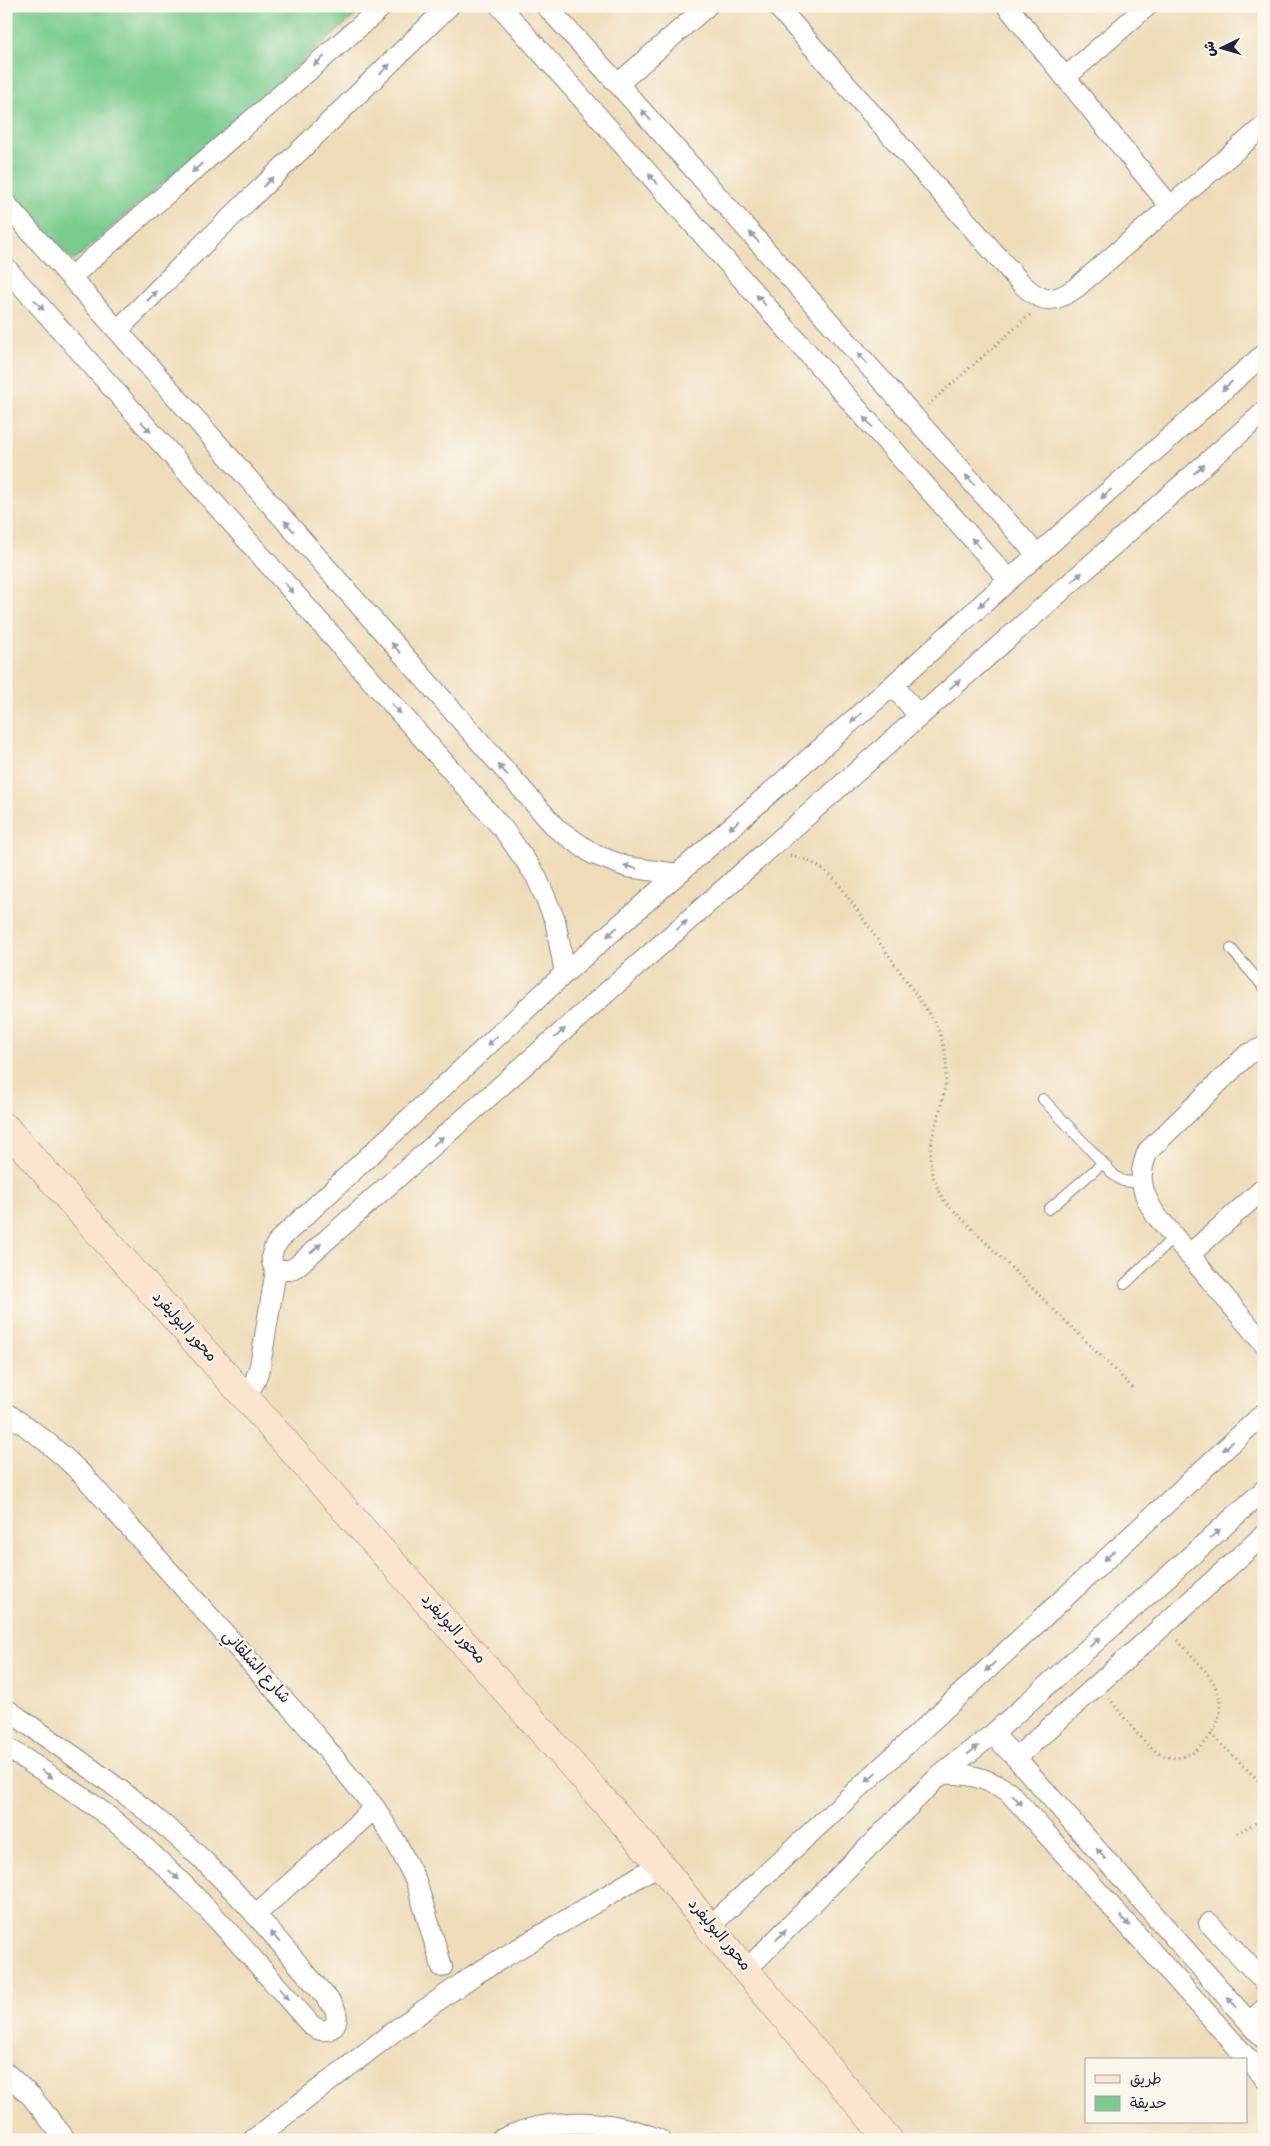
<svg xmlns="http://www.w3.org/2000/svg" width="1270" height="2146" font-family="'Gochi Hand','Playpen Sans Arabic',sans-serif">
  <rect width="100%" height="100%" fill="#fbf7ec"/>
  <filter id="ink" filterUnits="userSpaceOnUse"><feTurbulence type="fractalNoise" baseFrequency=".02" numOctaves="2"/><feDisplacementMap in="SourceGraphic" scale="10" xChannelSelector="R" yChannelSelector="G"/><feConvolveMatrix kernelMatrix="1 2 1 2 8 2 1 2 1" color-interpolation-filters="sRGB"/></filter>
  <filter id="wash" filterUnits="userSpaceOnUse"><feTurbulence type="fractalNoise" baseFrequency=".0096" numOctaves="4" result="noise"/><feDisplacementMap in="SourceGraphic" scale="20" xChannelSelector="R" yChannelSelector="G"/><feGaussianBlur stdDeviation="1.12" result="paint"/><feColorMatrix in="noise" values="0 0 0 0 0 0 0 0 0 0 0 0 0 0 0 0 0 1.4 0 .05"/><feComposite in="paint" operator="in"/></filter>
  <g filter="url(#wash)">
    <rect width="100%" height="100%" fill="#efddba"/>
    <!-- green -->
    <path fill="#79cc8e" stroke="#4e7764" d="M6,6H366L73,261L6,185Z"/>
  </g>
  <g filter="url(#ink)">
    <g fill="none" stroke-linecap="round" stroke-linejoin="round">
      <!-- lane casing -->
      <g stroke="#88807a" stroke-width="12">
        <path id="lane" d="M1231,949L1264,987
          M1043,1099L1115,1176L1123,1181L1141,1183
          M1049,1209L1103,1163
          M1125,1284L1174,1237"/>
      </g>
      <!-- street casing -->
      <g stroke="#88807a" stroke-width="22">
        <path id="street" d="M500,6L1009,580
          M546,6L618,84L1037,555
          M777,6L1020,282C1041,304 1054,304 1077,287L1264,126
          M1007,6L1170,206
          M1066,77L1147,6
          M618,84L707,6
          M6,204L556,828L593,854L627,867L678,874
          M6,268L504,830L536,876L555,920L565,973
          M71,277L383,6
          M118,330L188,259L449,6
          M893,685L919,716
          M1264,1047L1248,1054L1148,1151C1137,1176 1141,1191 1155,1214L1264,1344
          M1189,1255L1264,1188
          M276,1270H290L297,1266L1264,412
          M245,1398L255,1381L260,1366L276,1270C268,1259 272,1249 280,1239L565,973L893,685L1009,580L1264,354
          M6,1413C35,1431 59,1451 83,1475L311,1730L375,1808L398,1846L416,1881L442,1967
          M6,1709C78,1759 151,1808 213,1870C256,1912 293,1959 332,2004C345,2022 329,2039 311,2025C248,1953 187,1881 113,1820C79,1793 42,1770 6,1747
          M993,1734L1016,1758L1264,2039
          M1016,1758L1264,1535
          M941,1774C969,1773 983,1777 1008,1791L1264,2077
          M255,1915L375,1808
          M1209,1923L1264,1981
          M709,1927L1264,1413
          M746,1970L941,1774L993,1734L1264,1490
          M1249,2022L1264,2009
          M6,2073L31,2096L66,2140
          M253,2140L397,2029L474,1975L660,1864
          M500,2140C550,2116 610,2118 660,2140"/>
      </g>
      <!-- secondary casing -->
      <g stroke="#88807a" stroke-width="29">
        <path id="secondary" d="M6,1128L660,1864L709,1927L889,2140"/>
      </g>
      <!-- path -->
      <path stroke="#88807a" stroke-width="3" stroke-dasharray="1 4" stroke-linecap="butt" d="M928,405L1032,313
        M790,855C811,860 825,869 839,884L935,1022C943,1039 947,1056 946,1075C943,1126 913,1150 945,1202L1134,1389
        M1109,1698C1121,1713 1140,1740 1154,1750C1187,1776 1227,1730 1219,1697C1214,1675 1191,1656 1177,1639
        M1211,1734L1264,1786
        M1237,1833L1264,1819"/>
      <!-- lane -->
      <use href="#lane" stroke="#fff" stroke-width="10"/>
      <!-- street -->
      <use href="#street" stroke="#fff" stroke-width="20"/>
      <!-- secondary -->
      <use href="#secondary" stroke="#fce5cf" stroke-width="28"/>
    </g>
    <!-- one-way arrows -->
    <defs><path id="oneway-solid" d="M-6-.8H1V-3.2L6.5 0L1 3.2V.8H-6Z" transform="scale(1.25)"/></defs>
    <g fill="#9c9ca7">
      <use href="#oneway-solid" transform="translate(319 61) rotate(139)"/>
      <use href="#oneway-solid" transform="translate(385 69) rotate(-44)"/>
      <use href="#oneway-solid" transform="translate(646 115) rotate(-132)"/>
      <use href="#oneway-solid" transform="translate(197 168) rotate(139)"/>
      <use href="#oneway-solid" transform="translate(653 179) rotate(-132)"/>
      <use href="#oneway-solid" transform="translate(268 182) rotate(-44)"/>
      <use href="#oneway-solid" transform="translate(754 237) rotate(-132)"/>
      <use href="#oneway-solid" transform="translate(152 296) rotate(-45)"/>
      <use href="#oneway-solid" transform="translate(761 300) rotate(-132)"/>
      <use href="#oneway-solid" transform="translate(39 305) rotate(48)"/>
      <use href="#oneway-solid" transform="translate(862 358) rotate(-132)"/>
      <use href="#oneway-solid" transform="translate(1227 386) rotate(138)"/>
      <use href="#oneway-solid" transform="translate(868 422) rotate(-132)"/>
      <use href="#oneway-solid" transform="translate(146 427) rotate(48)"/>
      <use href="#oneway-solid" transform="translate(1199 469) rotate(-41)"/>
      <use href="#oneway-solid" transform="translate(970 480) rotate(-132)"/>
      <use href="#oneway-solid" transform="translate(1106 494) rotate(138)"/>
      <use href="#oneway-solid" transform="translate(289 526) rotate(-131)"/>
      <use href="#oneway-solid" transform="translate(976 543) rotate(-132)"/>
      <use href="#oneway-solid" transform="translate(1077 577) rotate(-41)"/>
      <use href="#oneway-solid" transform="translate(289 588) rotate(48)"/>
      <use href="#oneway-solid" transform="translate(984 602) rotate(138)"/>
      <use href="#oneway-solid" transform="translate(396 648) rotate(-131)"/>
      <use href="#oneway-solid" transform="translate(955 684) rotate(-41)"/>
      <use href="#oneway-solid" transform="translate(396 709) rotate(48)"/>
      <use href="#oneway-solid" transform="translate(856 718) rotate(139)"/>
      <use href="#oneway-solid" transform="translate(503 770) rotate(-131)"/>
      <use href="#oneway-solid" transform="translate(734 825) rotate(139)"/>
      <use href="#oneway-solid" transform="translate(630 867) rotate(-167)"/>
      <use href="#oneway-solid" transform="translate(682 925) rotate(-41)"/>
      <use href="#oneway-solid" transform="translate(612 932) rotate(139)"/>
      <use href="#oneway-solid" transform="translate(560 1033) rotate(-41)"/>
      <use href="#oneway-solid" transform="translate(492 1041) rotate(137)"/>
      <use href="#oneway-solid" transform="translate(438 1141) rotate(-41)"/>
      <use href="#oneway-solid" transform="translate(316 1248) rotate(-41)"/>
      <use href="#oneway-solid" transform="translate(1228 1446) rotate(137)"/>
      <use href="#oneway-solid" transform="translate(1215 1534) rotate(-42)"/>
      <use href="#oneway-solid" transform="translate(1109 1556) rotate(137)"/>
      <use href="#oneway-solid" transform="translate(1095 1642) rotate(-42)"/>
      <use href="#oneway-solid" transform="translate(990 1667) rotate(137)"/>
      <use href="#oneway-solid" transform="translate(973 1750) rotate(-38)"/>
      <use href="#oneway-solid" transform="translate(47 1774) rotate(33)"/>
      <use href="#oneway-solid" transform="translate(871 1777) rotate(137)"/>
      <use href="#oneway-solid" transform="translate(1017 1800) rotate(45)"/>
      <use href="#oneway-solid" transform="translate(1101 1854) rotate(-131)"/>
      <use href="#oneway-solid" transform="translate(174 1875) rotate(43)"/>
      <use href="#oneway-solid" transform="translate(1125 1921) rotate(48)"/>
      <use href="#oneway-solid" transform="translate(781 1935) rotate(-45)"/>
      <use href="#oneway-solid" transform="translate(275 1937) rotate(-131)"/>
      <use href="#oneway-solid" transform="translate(284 1994) rotate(49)"/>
      <use href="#oneway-solid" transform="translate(1232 2002) rotate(-131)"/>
    </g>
  </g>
  <g text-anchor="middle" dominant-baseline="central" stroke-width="4.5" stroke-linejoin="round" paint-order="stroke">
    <!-- street labels -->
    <g font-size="16" fill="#22223b" stroke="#fbf7ec">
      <text transform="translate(183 1328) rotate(48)">محور البوليفرد</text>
      <text transform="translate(452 1630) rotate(48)">محور البوليفرد</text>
      <text transform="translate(255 1668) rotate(48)">شارع الشلقاني</text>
      <text transform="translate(718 1936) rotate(50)">محور البوليفرد</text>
    </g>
  </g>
  <!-- margin -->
  <rect width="1270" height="2146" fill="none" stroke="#fbf7ec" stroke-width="25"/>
  <!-- legend -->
  <rect x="1085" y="2058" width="162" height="65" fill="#fbf7ec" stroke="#a4a2a5"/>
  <rect x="1095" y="2075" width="25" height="8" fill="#fce5cf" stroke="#a4a2a5"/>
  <text x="1130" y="2084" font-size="15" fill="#22223b">طريق</text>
  <rect x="1095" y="2096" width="25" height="15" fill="#79cc8e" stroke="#a4a2a5"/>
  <text x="1130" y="2108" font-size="15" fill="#22223b">حديقة</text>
  <!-- north arrow -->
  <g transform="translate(1222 48) rotate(265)" stroke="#fbf7ec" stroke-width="4" paint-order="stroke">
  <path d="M0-4L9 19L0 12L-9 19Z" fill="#22223b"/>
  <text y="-8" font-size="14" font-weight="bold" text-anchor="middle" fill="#22223b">ش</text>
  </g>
</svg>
